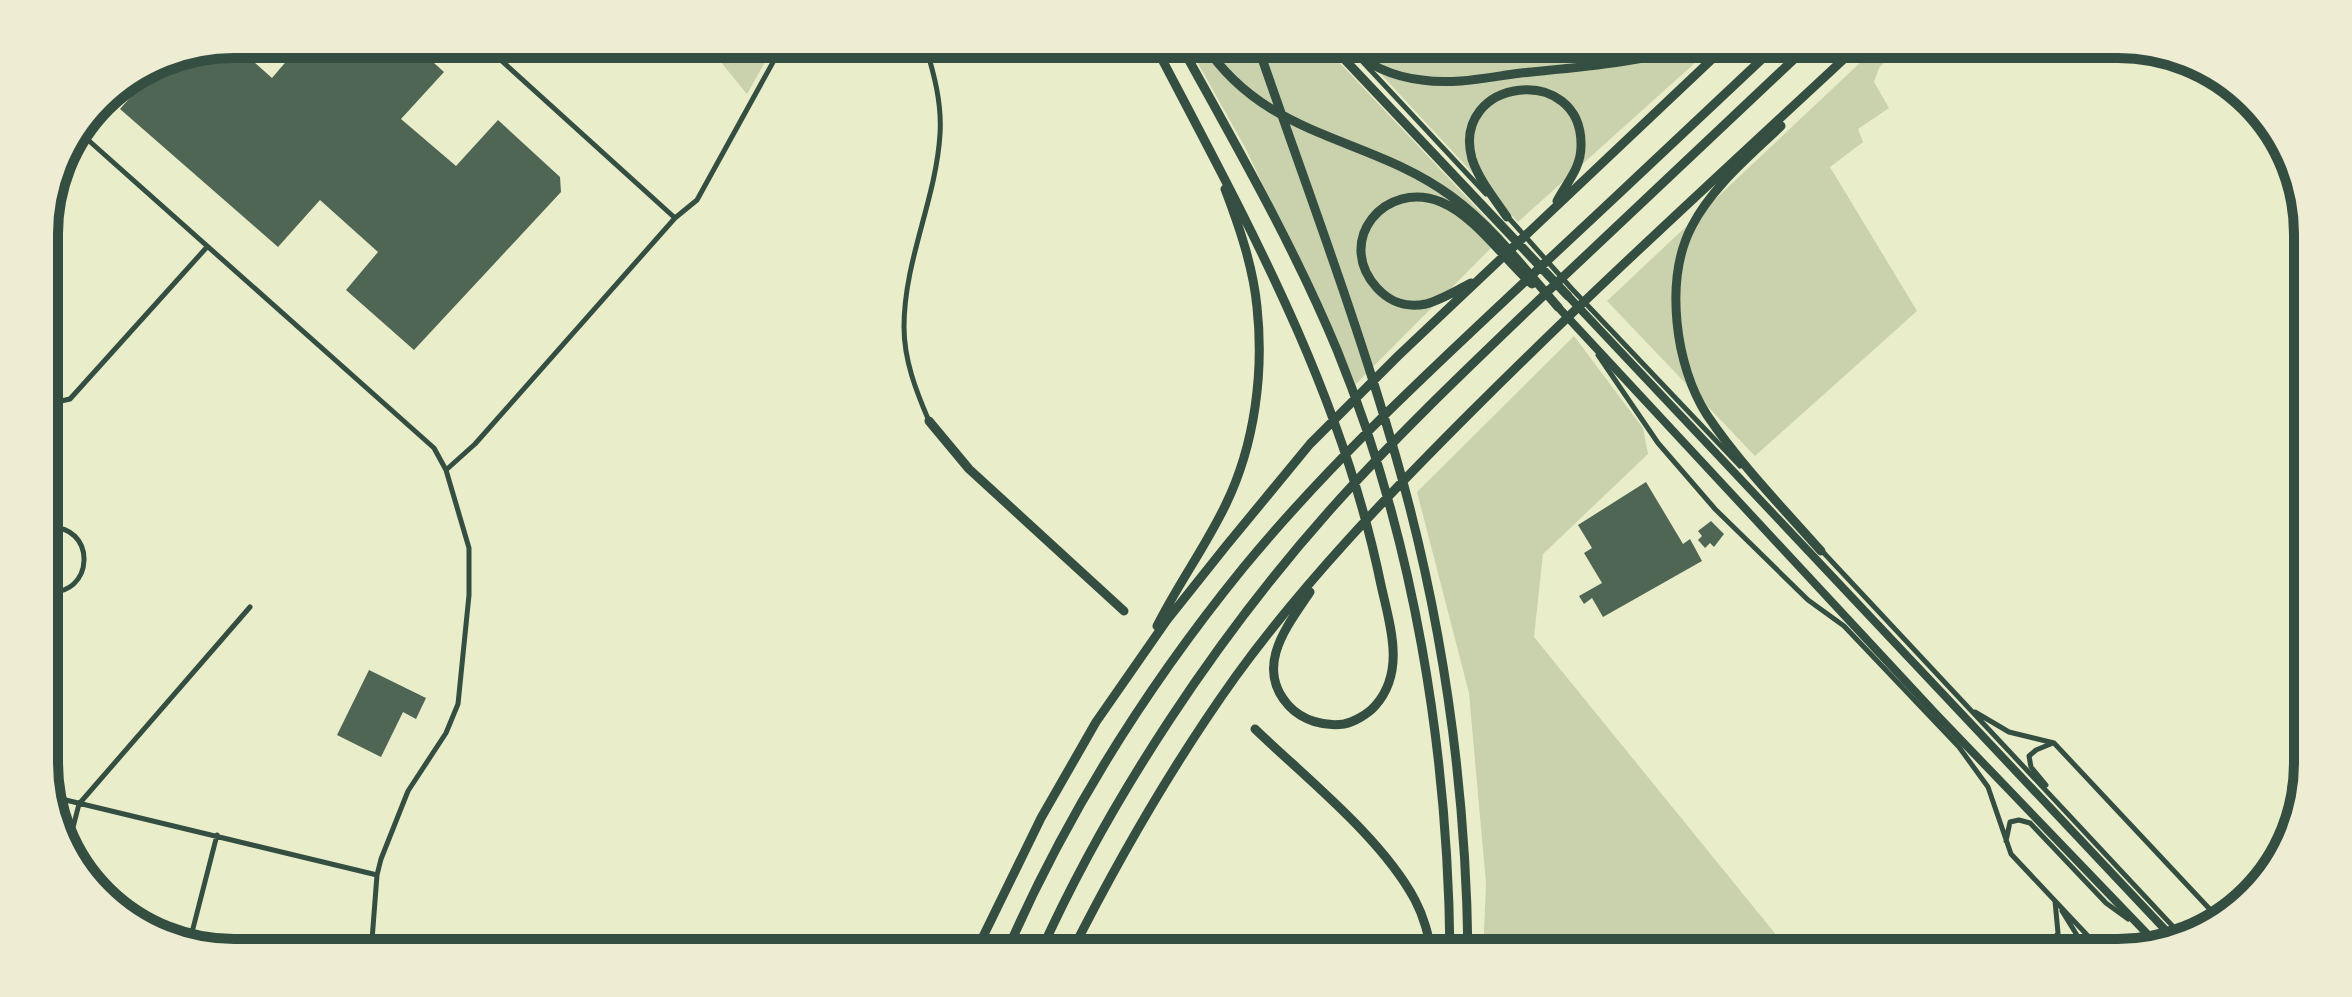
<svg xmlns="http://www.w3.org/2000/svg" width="2352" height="997" font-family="Manrope,sans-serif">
  <rect width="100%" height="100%" fill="#e9edc9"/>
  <!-- green -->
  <path fill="#cad2ad" d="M706,44H775L747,94Z
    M1187,44H1322L1503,236L1356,384L1246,149Z
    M1353,44H1397L1450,52H1508L1587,44H1716L1518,222Z
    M1880,44H1902L1879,68L1874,82L1889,108L1858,129L1863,142L1830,167L1917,311L1755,456L1607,301Z
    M1574,336L1643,428L1648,454L1543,554L1534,637L1791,953H1483L1486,884L1469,693L1417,492Z"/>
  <!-- building -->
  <path fill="#4f6655" d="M234,44L272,78L301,44H413L444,72L401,119L456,166L498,120L560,177L561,192L414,350L346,290L378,252L320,200L278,247L120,109L166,57Z
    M1646,482L1683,544L1690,539L1702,561L1603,617L1592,598L1584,604L1579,596L1602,583L1584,553L1592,548L1578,525Z
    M1711,521L1724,534L1714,547L1710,543L1705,548L1698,540L1702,536L1698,531Z
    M369,670L426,698L416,719L403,712L381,757L337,735Z"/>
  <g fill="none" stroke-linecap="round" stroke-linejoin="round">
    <!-- path -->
    <path stroke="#344e41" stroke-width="2" d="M1482,51L1518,44"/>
    <!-- minor -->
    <path stroke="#344e41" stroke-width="5" d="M483,44L675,218
      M925,44C934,74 942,103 940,134C936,200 904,260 904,327C904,360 916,391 929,421
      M1362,61L1486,194
      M2228,87L2233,101
      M78,131L434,448L446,470L469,548V595L458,704L446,733L408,791L381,859L377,875L371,953
      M1507,216L1572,289L1740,466
      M1598,355L1658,443L1715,509L1808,600L1844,626L1959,747L1988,787L2011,854L2104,953
      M45,396L52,403L70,399L207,247
      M446,470L475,444L675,218L697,200L783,44
      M45,528C99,521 95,600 45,591
      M1822,551L2180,934
      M1975,712L2009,732L2054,743L2219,919
      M2046,785L2031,767L2029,756L2036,750L2053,743
      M49,796L377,875
      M2006,841L2010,822L2019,820L2030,823L2106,903L2128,919
      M69,843L79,804L250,607
      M2062,911L2088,953
      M189,944L217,835
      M2045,953L2058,933L2055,901"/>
    <!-- primary -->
    <path stroke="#344e41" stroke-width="8" d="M1568,296L2172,937
      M1558,307L1936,714L2156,943"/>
    <!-- motorway -->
    <path stroke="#344e41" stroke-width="9" d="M1154,44C1246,220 1341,389 1381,585C1390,626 1406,671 1375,706C1368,714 1354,722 1344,724C1324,727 1302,720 1289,706C1253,667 1288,625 1310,592
      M1180,44C1235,144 1293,244 1337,350C1414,539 1448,749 1450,953
      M1204,44C1267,140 1368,135 1451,196C1492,226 1525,269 1558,307
      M1257,44C1304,181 1356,317 1396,457C1442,617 1466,786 1468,953
      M1330,44L1568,296
      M1346,44C1365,65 1394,77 1422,80C1455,85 1489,77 1521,73C1581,67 1641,63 1698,44
      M1781,126C1750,156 1712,187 1692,226C1664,279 1675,366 1707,415C1740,464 1782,507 1821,551
      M1507,217C1494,198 1479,180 1472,159C1450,77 1583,62 1581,146C1581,168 1567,182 1557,201
      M1471,283C1457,290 1441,300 1426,304C1406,308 1391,303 1377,288C1334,241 1385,179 1441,202C1475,216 1504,259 1532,284
      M929,421L969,469L1124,611
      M1157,626C1178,584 1206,546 1226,504C1255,444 1264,372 1257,307C1253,266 1239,226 1225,189
      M1255,729C1306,778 1382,838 1415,900C1424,917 1428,934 1432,953
      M975,953L1041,818L1096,722L1167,620L1226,546L1310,444L1398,356L1728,44
      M1006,953C1066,815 1148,685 1243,568C1326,467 1422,378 1518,288C1605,207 1691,126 1778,44
      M1040,953C1110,798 1217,637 1330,510C1397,435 1470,366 1542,297C1631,212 1721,128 1810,44
      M1071,953C1120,856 1173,764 1236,676C1305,581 1388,495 1471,412C1597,286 1729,166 1860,44"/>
  </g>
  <!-- crop -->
  <path d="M0 0H2352V997H0ZM234 58H2118A176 176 0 0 1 2294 234V763A176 176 0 0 1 2118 939H234A176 176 0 0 1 58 763V234A176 176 0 0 1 234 58Z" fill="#eeecd3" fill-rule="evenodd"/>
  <path fill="none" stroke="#344e41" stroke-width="10" d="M234 58H2118A176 176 0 0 1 2294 234V763A176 176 0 0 1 2118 939H234A176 176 0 0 1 58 763V234A176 176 0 0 1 234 58Z"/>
</svg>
